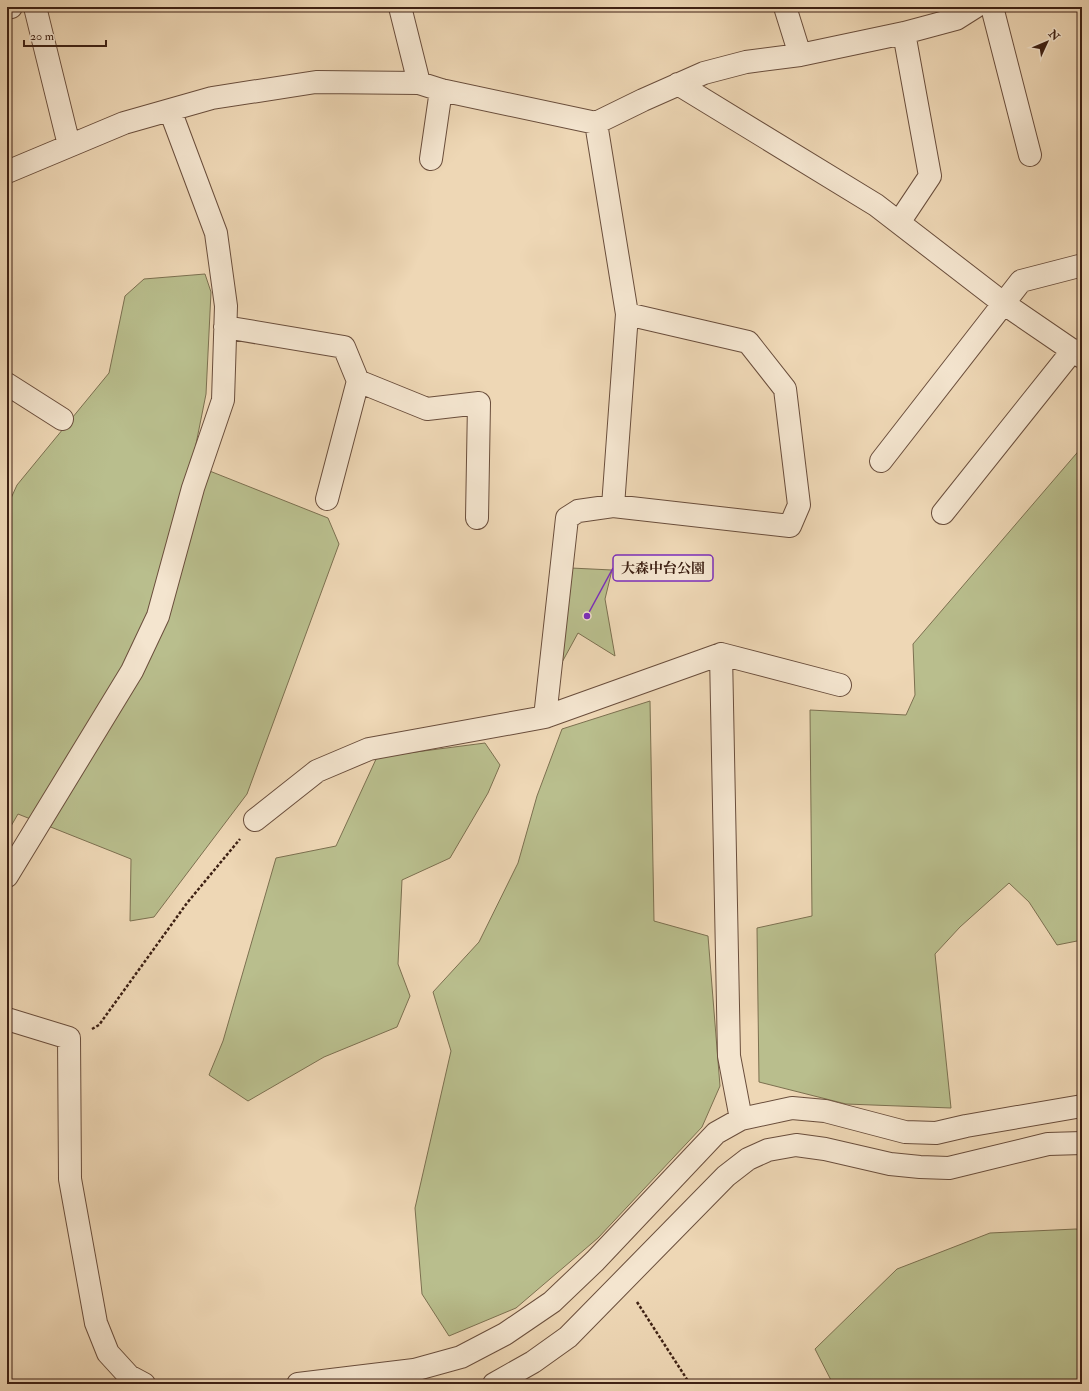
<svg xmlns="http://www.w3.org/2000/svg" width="1089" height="1391" font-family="'IM FELL Double Pica','Noto Serif JP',serif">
  <rect width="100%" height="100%" fill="#eed7b5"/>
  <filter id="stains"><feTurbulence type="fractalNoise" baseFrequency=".005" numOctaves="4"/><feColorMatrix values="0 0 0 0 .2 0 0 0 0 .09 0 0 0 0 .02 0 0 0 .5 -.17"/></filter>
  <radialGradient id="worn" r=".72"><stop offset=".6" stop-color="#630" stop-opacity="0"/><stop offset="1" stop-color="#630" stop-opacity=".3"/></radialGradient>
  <!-- green -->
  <path fill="#b9be8d" stroke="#7c7050" d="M205,274L211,292L206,394L192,464L328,518L339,544L247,794L154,917L130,921L131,859L18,814L7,833V507L17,485L109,373L125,296L144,279Z
    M1082,447V940L1057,945L1029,902L1009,883L960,927L935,954L951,1108L846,1104L759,1082L757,928L812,916L810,710L906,715L915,695L913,644Z
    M571,568L612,570L605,599L615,656L578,633L560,666Z
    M650,701L654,921L708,936L720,1086L702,1127L598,1238L516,1308L449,1336L422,1294L415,1208L451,1051L433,992L479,942L518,863L537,796L562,729Z
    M485,743L500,765L488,793L450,858L402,880L398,964L410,996L397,1027L324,1057L248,1101L209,1075L223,1041L276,858L336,846L377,757Z
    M1076,1229L1082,1230V1384H833L815,1349L897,1269L990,1233Z"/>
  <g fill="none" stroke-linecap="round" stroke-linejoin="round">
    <!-- minor casing -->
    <g stroke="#6a4e3c" stroke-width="24">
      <path id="minor" d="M35,7L69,145
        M400,7L419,83
        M785,7L800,55
        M992,7L1030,155
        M7,8L11,7
        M678,84L876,205L1003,303L1082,357
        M596,123L627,314L613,506
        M431,159L441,90
        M7,172L124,123L212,98L316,82L419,83L441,90L596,123L643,100L704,73L746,62L800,55L904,33L956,19L975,7
        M900,221L930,176L904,33
        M225,327L344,347L358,381L327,499
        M358,381L427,409L479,403L477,518
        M7,384L62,419
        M881,461L1021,281L1079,266
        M943,513L1073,350
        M545,717L721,654
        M255,820L317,771L369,749L545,717L567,518L578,511L613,506L790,526L799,505L785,389L748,342L627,314
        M7,876L132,671L158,616L193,488L223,400L226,306L216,233L170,110
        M7,1019L69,1038L70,1179L96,1323L108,1353L129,1376L144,1384
        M741,1119L729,1056L721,654L840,685
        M298,1384L414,1370L461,1357L505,1334L552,1302L595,1261L716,1133L741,1119L792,1108L825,1111L905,1132L936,1133L966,1126L1082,1106
        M494,1384L533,1362L568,1337L726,1176L748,1159L768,1150L796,1145L825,1149L890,1164L920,1167L949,1168L1048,1144L1082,1143"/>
    </g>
    <!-- path -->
    <path stroke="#3e2114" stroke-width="2.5" stroke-dasharray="3 2" stroke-linecap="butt" d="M92,1029L99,1025L187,903L240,839
      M637,1302L690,1384"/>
    <!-- minor -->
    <use href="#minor" stroke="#f4e5cf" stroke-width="22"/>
  </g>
  <!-- callouts -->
  <path fill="none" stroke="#7b2cbf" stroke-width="1.5" d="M587 616L613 568"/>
  <circle fill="#7b2cbf" stroke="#f4e5cf" stroke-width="1.5" cx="587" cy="616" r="4"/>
  <rect fill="#f4e5cf" stroke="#7b2cbf" stroke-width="1.5" x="613" y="555" width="100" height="26" rx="4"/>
  <g font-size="14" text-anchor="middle" font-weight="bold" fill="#3e2114">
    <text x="663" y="573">大森中台公園</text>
  </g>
  <!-- margin -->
  <rect width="1089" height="1391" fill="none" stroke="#eed7b5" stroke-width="24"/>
  <rect x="8" y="8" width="1073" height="1375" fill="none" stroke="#3e2114" stroke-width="2"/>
  <rect x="12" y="12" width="1065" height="1367" fill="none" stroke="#3e2114"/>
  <!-- north arrow -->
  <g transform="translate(1047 42) rotate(46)" stroke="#f4e5cf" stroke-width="3" paint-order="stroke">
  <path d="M0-3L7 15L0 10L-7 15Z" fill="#3e2114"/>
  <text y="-6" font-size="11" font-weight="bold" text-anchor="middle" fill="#3e2114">N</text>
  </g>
  <!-- scale -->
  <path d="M24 40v6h82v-6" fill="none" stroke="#3e2114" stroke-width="2"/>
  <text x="30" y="40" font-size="12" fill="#3e2114" stroke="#f4e5cf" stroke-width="3" paint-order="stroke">20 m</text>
  <rect width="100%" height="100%" filter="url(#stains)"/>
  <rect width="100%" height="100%" fill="url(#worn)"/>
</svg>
